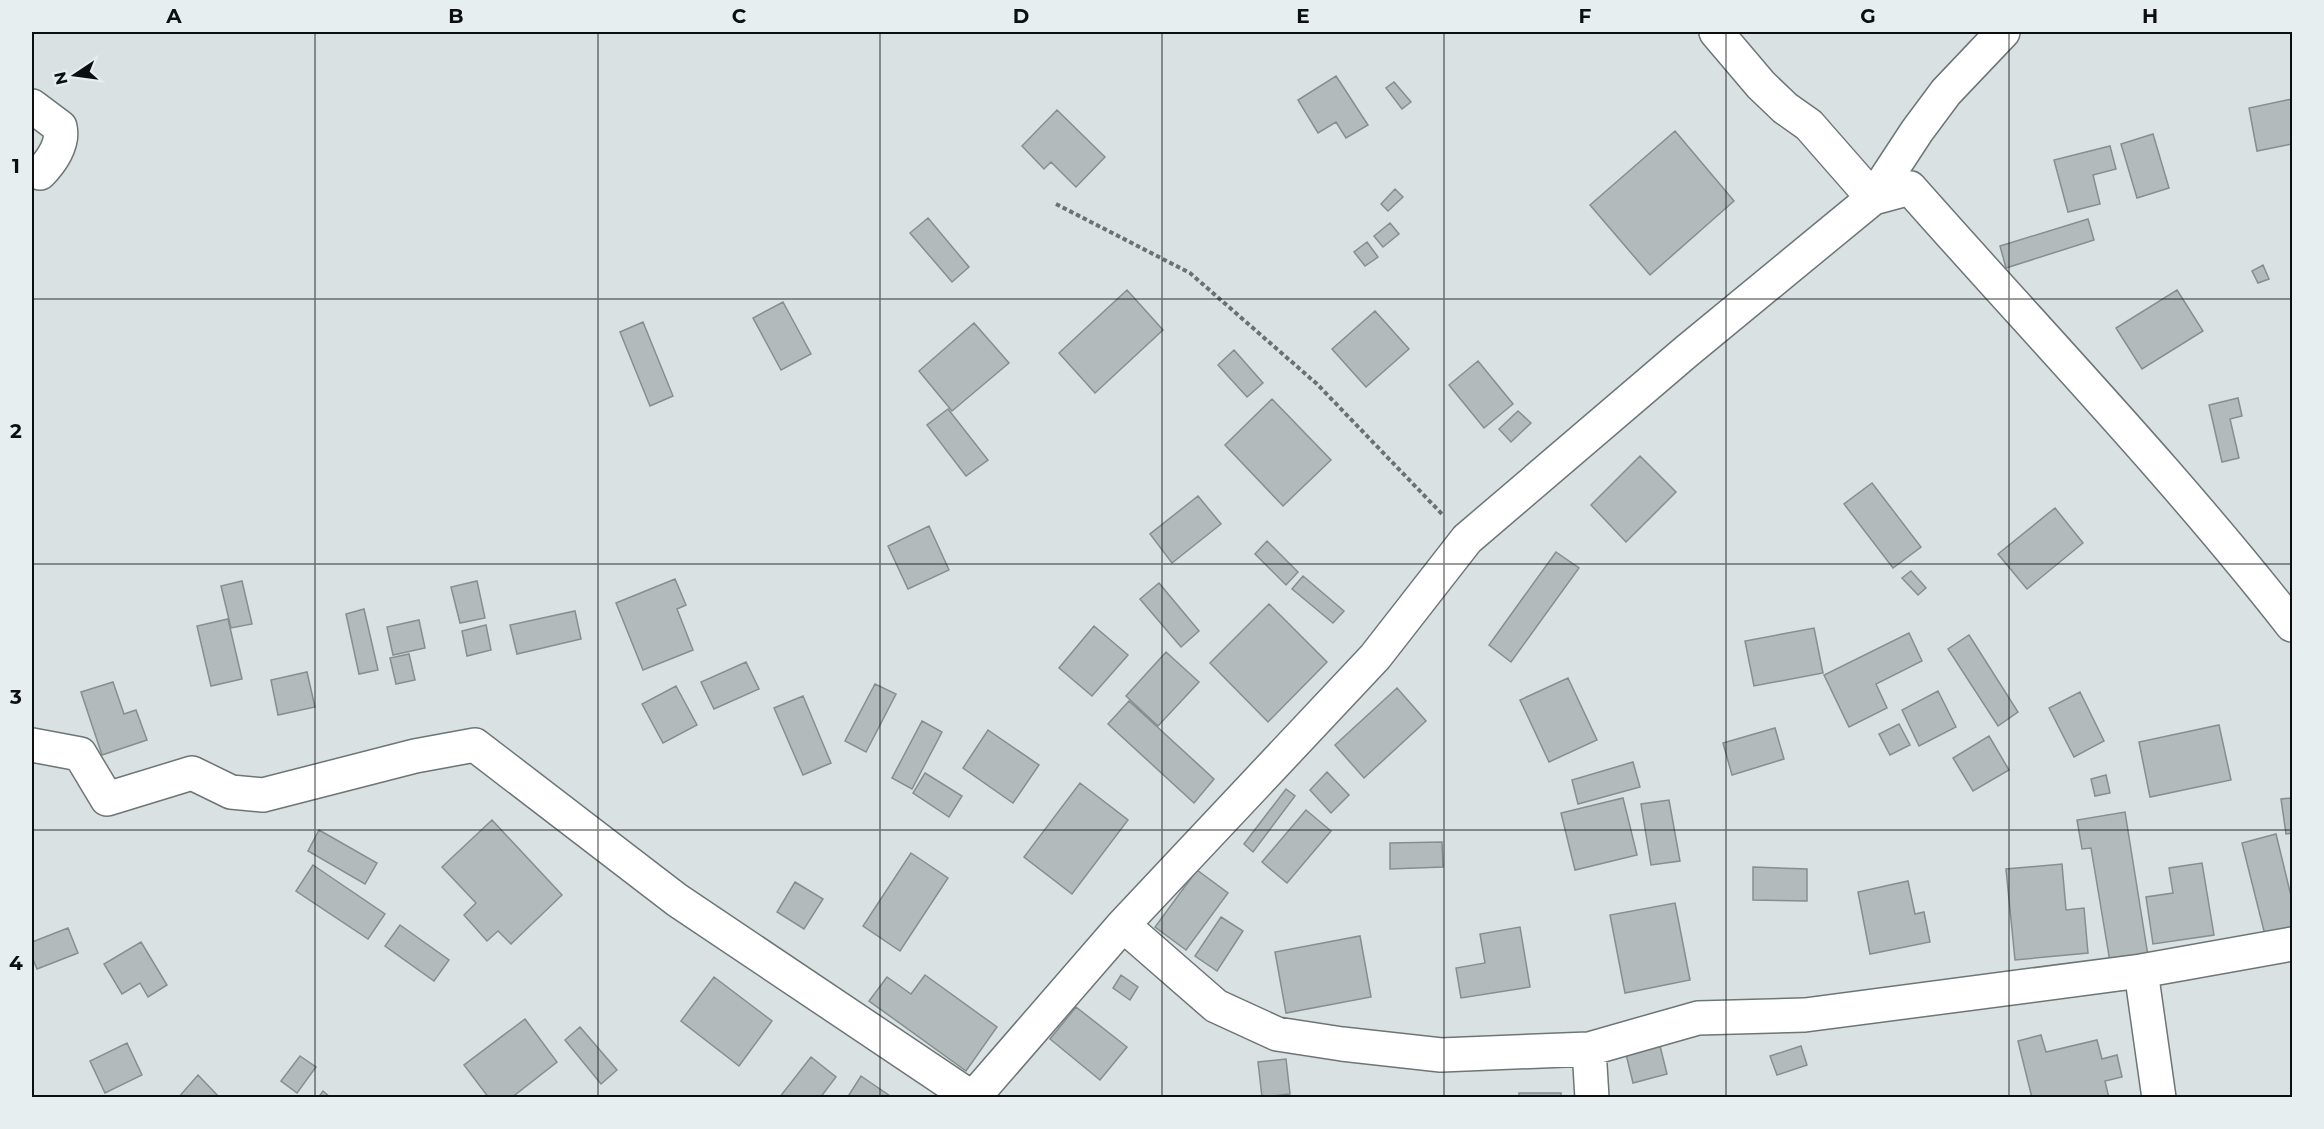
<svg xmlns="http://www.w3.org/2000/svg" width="2324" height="1129" font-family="Montserrat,sans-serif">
  <rect width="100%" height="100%" fill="#d9e1e2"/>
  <!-- building -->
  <path fill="#b3babc" stroke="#868e8f" stroke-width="1.5" d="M1336,76L1368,125L1346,138L1336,122L1318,133L1298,100Z
    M1394,82L1411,102L1402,109L1386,88Z
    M2292,99V144L2257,151L2249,108Z
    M1057,110L1105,157L1076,187L1051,162L1044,169L1022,146Z
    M1675,131L1734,201L1650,275L1590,205Z
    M2153,134L2169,188L2137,198L2121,144Z
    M2110,146L2116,169L2093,175L2100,204L2068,212L2054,160Z
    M1395,189L1403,197L1388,211L1381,204Z
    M928,218L969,267L952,282L910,233Z
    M2088,219L2094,240L2006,268L2000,246Z
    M1390,223L1399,234L1383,247L1374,236Z
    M1367,242L1378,257L1365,266L1354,252Z
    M2263,265L2269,279L2258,283L2252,271Z
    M1127,290L1163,330L1095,393L1059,353Z
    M2177,290L2203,331L2142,369L2116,328Z
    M783,302L811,354L781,370L753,318Z
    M1375,311L1409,349L1366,387L1332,349Z
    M643,322L673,396L650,406L620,332Z
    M974,323L1009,363L952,411L919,371Z
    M1234,350L1263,383L1247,397L1218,365Z
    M1478,361L1513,404L1484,428L1449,385Z
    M2238,398L2242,416L2230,419L2239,458L2222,462L2209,405Z
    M1272,399L1331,460L1283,506L1225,445Z
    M948,409L988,460L966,476L927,425Z
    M1518,411L1531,423L1511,442L1499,429Z
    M1640,456L1676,492L1626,542L1591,505Z
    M1872,483L1921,547L1893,568L1844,504Z
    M1198,496L1221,524L1172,563L1150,534Z
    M2055,508L2083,543L2027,589L1998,554Z
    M929,526L949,570L908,589L888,546Z
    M1267,541L1298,572L1286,585L1255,554Z
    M1556,552L1579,568L1511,662L1489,645Z
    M1911,571L1926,588L1918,595L1902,578Z
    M1303,576L1344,611L1333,623L1292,589Z
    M675,579L686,605L677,609L693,650L643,670L616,603Z
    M242,581L252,624L231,628L221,586Z
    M477,581L485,618L460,623L451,587Z
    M1159,583L1199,631L1181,647L1140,599Z
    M1269,604L1327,662L1268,722L1210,663Z
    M364,609L378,670L359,674L346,614Z
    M575,611L581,639L517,654L510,625Z
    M228,619L242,679L211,686L197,626Z
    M419,620L425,648L393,655L387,627Z
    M486,625L491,650L467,656L462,631Z
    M1094,626L1128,655L1092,696L1059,668Z
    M1814,628L1823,673L1754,686L1745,641Z
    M1909,633L1922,661L1876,684L1887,708L1849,727L1824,675Z
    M1969,635L2018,712L1998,726L1948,649Z
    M1166,652L1199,682L1158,726L1126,696Z
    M409,654L415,680L396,684L390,658Z
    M746,662L759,689L714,709L701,682Z
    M307,672L315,707L278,715L271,680Z
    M1568,678L1597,740L1549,762L1520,700Z
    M113,682L124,714L136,710L147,740L102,755L81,692Z
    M875,684L896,694L866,752L845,741Z
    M676,686L697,725L663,743L642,704Z
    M1397,688L1426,721L1364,778L1335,745Z
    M1938,691L1956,727L1919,746L1902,710Z
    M2080,692L2104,741L2074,757L2049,708Z
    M803,696L831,763L803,775L774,708Z
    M1129,701L1214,779L1194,803L1108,724Z
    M922,721L942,732L912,789L892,778Z
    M1899,724L1910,745L1890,755L1879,734Z
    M2219,725L2231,780L2150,797L2139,742Z
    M1775,728L1784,759L1732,775L1723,743Z
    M988,730L1039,765L1013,803L963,768Z
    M1989,736L2009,770L1973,791L1953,758Z
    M1633,762L1640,787L1578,804L1572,780Z
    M1327,772L1349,795L1331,813L1310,790Z
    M925,773L962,796L949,817L913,793Z
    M2106,775L2110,793L2095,796L2091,779Z
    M1080,783L1128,820L1072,894L1024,857Z
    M1286,789L1295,796L1253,852L1244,844Z
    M1623,798L1637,855L1575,870L1561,813Z
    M2292,798V833L2286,834L2281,799Z
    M1669,800L1680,861L1651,865L1641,804Z
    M1306,810L1331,831L1287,883L1262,862Z
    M2125,812L2148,956L2110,962L2091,848L2082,849L2077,820Z
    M492,820L562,895L511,944L498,931L487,941L464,915L476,903L442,867Z
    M319,830L377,863L365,884L308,851Z
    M2276,834L2292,900V928L2265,935L2242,843Z
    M1442,842L1443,867L1390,869V843Z
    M911,853L948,878L900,951L863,926Z
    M2202,863L2214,935L2153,944L2146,897L2173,893L2169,868Z
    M2062,864L2066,910L2084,908L2088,953L2015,960L2006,869Z
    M313,865L385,914L368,939L296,891Z
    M1753,867L1807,869V901L1753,900Z
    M1197,870L1228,893L1186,950L1155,927Z
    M1908,881L1915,914L1924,912L1930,942L1870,954L1858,892Z
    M795,882L823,899L804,929L777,912Z
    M1675,903L1690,980L1625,993L1610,915Z
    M1221,917L1243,931L1217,971L1195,956Z
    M400,925L449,960L434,981L385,946Z
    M1520,927L1530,987L1461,998L1456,968L1485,963L1480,934Z
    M68,928L78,953L37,969L32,957V942Z
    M1360,936L1371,997L1286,1013L1275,952Z
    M141,942L167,985L148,997L140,983L122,994L104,964Z
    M925,975L997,1027L966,1071L869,1001L887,977L911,994Z
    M1121,975L1138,987L1130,1000L1113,988Z
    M714,977L772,1021L739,1066L681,1021Z
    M1076,1007L1127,1047L1100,1080L1050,1039Z
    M525,1019L557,1062L511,1098H489L464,1065Z
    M580,1027L617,1070L601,1084L565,1040Z
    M2041,1035L2046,1052L2097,1040L2102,1059L2117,1055L2122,1077L2105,1081L2109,1098H2032L2018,1041Z
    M127,1043L142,1075L105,1093L90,1061Z
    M1660,1046L1667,1074L1633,1083L1626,1054Z
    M1801,1046L1807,1065L1777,1075L1770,1056Z
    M300,1056L316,1067L297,1093L281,1081Z
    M811,1057L836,1077L820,1098H779Z
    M1286,1059L1290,1094L1262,1097L1258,1062Z
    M198,1075L220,1098H178Z
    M861,1076L893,1098H847Z
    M323,1091L331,1098H318Z
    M1519,1093H1561V1098H1519Z"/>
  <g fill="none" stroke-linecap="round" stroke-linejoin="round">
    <!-- minor casing -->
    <g stroke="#6e7576" stroke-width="36">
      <path id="minor" d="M1716,32L1761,85L1785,108L1809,125L1873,198
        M32,106L60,127C64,144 51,162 40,173
        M1873,198L1910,188C2038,333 2173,473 2292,625
        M32,745L80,754L107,799L192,773L231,792L263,795L415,756L475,745L677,900L972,1098
        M1123,925L1216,1006L1277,1034L1342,1044L1441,1055L1589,1049L1698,1018L1805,1015L2141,971L2292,944
        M2141,971L2159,1098
        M1589,1049L1592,1098
        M973,1098L1123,925L1375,657L1467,539L1687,351L1873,198L1917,131L1946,92L2003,32"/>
    </g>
    <!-- path -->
    <path stroke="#6b7070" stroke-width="4" stroke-dasharray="4.5 3" stroke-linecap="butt" d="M1056,204L1190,273L1317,384L1442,514"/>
    <!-- minor -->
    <use href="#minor" stroke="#fff" stroke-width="33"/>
  </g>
  <!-- grid -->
  <path fill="none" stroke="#0c0f0f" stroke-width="1.5" stroke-opacity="0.55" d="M315,32V1098M598,32V1098M880,32V1098M1162,32V1098M1444,32V1098M1726,32V1098M2009,32V1098M32,299H2292M32,564H2292M32,830H2292"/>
  <!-- border -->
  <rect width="2324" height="1129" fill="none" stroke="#e6eef0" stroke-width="66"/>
  <!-- north arrow -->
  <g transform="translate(75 75) rotate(257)" stroke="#e6eef0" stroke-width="4.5" paint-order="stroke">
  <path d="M0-4.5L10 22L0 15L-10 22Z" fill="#0c0f0f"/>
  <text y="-9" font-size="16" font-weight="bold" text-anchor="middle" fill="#0c0f0f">N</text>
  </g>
  <rect x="33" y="33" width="2258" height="1063" fill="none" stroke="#0c0f0f" stroke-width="2"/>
  <g font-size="20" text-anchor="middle" font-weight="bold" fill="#0c0f0f">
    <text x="174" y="23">A</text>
    <text x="456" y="23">B</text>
    <text x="739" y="23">C</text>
    <text x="1021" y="23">D</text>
    <text x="1303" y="23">E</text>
    <text x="1585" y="23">F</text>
    <text x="1868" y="23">G</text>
    <text x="2150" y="23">H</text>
    <text x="16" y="173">1</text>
    <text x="16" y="438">2</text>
    <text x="16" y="704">3</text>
    <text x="16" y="970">4</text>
  </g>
</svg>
